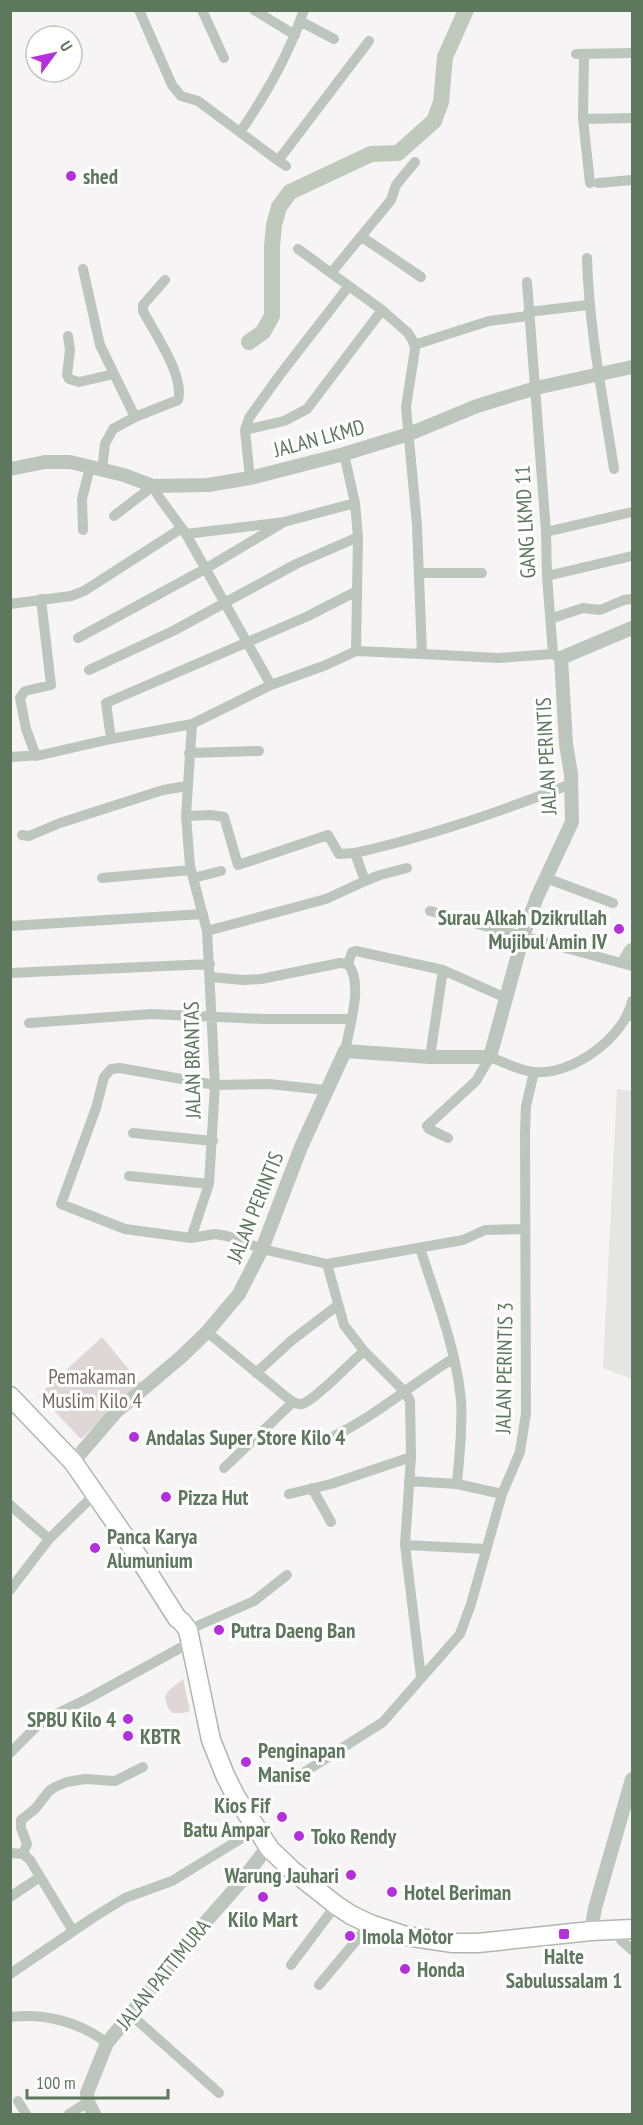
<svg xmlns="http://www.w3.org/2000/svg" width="643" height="2125" font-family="'PT Sans Narrow',sans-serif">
  <rect width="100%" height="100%" fill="#f7f4f5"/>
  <!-- built -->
  <path fill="#e5e5e3" d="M617,1089L632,1091V1379L603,1368Z"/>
  <!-- green -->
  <path fill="#ded7d5" d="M102,1337L140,1383L81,1439L39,1395Z
    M183,1679L190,1711L183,1713H172L167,1706L165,1697L169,1690Z"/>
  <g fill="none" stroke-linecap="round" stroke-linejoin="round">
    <!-- river -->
    <path stroke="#bfcabc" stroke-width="16" d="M249,342L263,332L272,316V246L274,225L279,207L290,192L371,154L398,153L434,121L441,102L445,57L466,10
      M627,959L632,951"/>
    <!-- trunk casing -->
    <g stroke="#afb7af" stroke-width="21">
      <path id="trunk" d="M10,1396L73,1462L130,1544L177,1618L182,1622L188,1630L211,1740L225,1775L236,1797L270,1849L293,1871L336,1905L351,1915L370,1924L406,1936L453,1943H478L591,1931L632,1929"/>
    </g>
    <!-- minor -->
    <path stroke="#bdc6bd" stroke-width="10" d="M139,10L172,85L181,96L198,101L276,159L280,158L369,41
      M202,10L224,58
      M254,10L295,35
      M300,21L334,39
      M576,54L632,53
      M584,54L583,119L632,118
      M583,119L590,183
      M240,132C266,95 289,54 304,10
      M276,159L286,166
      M598,183L632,180
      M362,237L421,277
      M298,249L382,310L408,333L413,341L415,349L406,407L417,525L422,654L499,658L553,654L561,658
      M587,258C589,329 603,398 614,469
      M83,269L100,345L135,417L113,429L105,444L102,470
      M331,273L391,200L396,185L415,162
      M527,282L546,532L547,576L553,654
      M528,312L588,305
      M68,336L70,350L67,375L69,379L79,382L114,374
      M414,345L489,321L528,316
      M135,417L178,400C185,376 154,332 143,311V305L165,280
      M245,430L284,421L307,409L382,310
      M344,454L355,503L358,537L356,651
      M250,478L245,430L249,418L279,376L348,287
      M114,516L153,486L159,497L186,534L271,685L326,665L356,651L422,654
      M83,530L82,499L90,467
      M546,532L632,512
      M186,534L284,522L355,503
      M420,573H482
      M547,576L632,556
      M10,604L71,596L84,591L182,528
      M550,619L583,608L600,610L624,600L632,599
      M78,638L205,569L284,522
      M89,670L173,631L296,564L358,537
      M192,724L271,685
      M111,739L106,703L306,617L357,591
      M189,753L259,751
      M36,756L26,729L20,698L25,691L51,685L41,599
      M10,757L41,755L111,739L192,724L186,816L190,866L207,931L215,1085L209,1184L191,1238
      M186,816L211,815L224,817L238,865L328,835L339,854L355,853
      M22,835L29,836L60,823L163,790L187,786
      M102,878L191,870
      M193,878L221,871
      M546,878L613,903
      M365,881L380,875L407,868
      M430,911L632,966
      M10,926L203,914
      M207,931L326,899L365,881L355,853C430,836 500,812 571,784
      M348,964L352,952L356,951L443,970L506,998
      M10,973L210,964
      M210,977L243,980L261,979L340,963L348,964C364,983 349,1028 345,1051
      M29,1023L151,1014L264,1019H351
      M430,1057L443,970
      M326,1090L269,1084L215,1085L120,1068L111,1069L104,1077L96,1108L61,1204L125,1229L191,1238L215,1234L227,1236L262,1249L327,1264L463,1240L485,1230L525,1229
      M133,1133L213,1141
      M448,1138L429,1129L427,1126L476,1081L490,1057C504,1062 520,1071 534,1072C572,1076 625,1037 632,1001
      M129,1176L209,1184
      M420,1248C436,1298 456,1348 461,1400C463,1428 459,1457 457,1484L502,1494
      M327,1264L344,1325L364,1351L405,1392L410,1401L411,1457L405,1545L421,1677
      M207,1332L285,1396C290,1400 295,1405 302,1404C314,1401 352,1361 364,1351
      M256,1373L291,1341L338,1305
      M332,1437C376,1416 413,1383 454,1358
      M224,1468L293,1402
      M409,1481L457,1484
      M312,1488L331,1522
      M289,1494L331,1484L411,1457
      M10,1505L49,1539
      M405,1545L486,1549
      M10,1590L49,1539L96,1493
      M188,1630L254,1601L287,1575
      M10,1753L36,1727L50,1717L87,1699L182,1647
      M303,1773L383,1722L460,1634L471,1604L502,1494L520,1452L526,1413L525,1133L526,1106L534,1072
      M10,1853L23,1854L30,1860L73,1931
      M23,1854L27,1844L21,1828V1820L35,1809L49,1791L55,1787L67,1782L85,1779L115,1781L143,1767
      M10,1897L40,1877
      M617,1928L621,1940L632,1950
      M291,1965L336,1905
      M10,1974L94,1917L125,1898L172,1881L250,1833
      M319,1985L370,1924
      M130,2014L219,2093
      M10,2017C45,2013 80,2022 107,2043
      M18,2101L26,2114
      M69,2114L88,2102"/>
    <!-- tertiary -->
    <path stroke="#bdc6bd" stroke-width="14" d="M10,469L45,462H70L124,475L153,486L208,485L250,478L344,454L409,434L477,406L536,388L632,367
      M630,1013L632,1014
      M73,1462L116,1412L181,1357L207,1332L239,1294L262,1249L301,1147L345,1051L430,1057H490L523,936L537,897L572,822L571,774L566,744L561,658L632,628
      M591,1931L595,1908L632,1779
      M94,2114L88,2102L87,2093L107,2043L203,1925L239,1884L267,1848"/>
    <!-- trunk -->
    <use href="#trunk" stroke="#fff" stroke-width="18"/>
  </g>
  <!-- markers -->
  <g fill="#b62fdc" stroke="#fff" stroke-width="2">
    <circle cx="71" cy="176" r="6"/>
    <circle cx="619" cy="929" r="6"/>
    <circle cx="134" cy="1437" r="6"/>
    <circle cx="166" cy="1497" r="6"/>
    <circle cx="95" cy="1548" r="6"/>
    <circle cx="219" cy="1630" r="6"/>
    <circle cx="128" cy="1719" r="6"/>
    <circle cx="128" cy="1736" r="6"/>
    <circle cx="246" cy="1762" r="6"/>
    <circle cx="282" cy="1817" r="6"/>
    <circle cx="299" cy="1836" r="6"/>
    <circle cx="351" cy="1875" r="6"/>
    <circle cx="392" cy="1892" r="6"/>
    <circle cx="263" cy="1897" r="6"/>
    <rect x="558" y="1928" width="12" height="12" rx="3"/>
    <circle cx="350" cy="1936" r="6"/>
    <circle cx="405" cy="1969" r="6"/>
  </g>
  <g text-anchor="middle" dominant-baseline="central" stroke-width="6" stroke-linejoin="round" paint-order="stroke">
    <!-- poi labels -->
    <g font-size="21" font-weight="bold" fill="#5e785e" stroke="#fff" text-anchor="start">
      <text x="83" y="176">shed</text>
      <text x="607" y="917" text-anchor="end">Surau Alkah Dzikrullah<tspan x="607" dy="24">Mujibul Amin IV</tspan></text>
      <text x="146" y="1437">Andalas Super Store Kilo 4</text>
      <text x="178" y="1497">Pizza Hut</text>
      <text x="107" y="1536">Panca Karya<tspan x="107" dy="24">Alumunium</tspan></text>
      <text x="231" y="1630">Putra Daeng Ban</text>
      <text x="116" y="1719" text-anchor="end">SPBU Kilo 4</text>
      <text x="140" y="1736">KBTR</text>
      <text x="258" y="1750">Penginapan<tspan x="258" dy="24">Manise</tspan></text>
      <text x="270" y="1805" text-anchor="end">Kios Fif<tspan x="270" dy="24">Batu Ampar</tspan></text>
      <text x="311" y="1836">Toko Rendy</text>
      <text x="339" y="1875" text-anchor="end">Warung Jauhari</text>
      <text x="404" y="1892">Hotel Beriman</text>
      <text x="263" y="1919" text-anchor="middle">Kilo Mart</text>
      <text x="362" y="1936">Imola Motor</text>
      <text x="564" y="1956" text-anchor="middle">Halte<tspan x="564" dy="24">Sabulussalam 1</tspan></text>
      <text x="417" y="1969">Honda</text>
    </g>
    <!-- street labels -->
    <g font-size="21" fill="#5e785e" stroke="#fff">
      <text transform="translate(319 438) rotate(-15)">JALAN LKMD</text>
      <text transform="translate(525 522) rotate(-93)">GANG LKMD 11</text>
      <text transform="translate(546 756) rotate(-93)">JALAN PERINTIS</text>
      <text transform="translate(192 1060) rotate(-91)">JALAN BRANTAS</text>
      <text transform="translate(255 1207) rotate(-68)">JALAN PERINTIS</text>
      <text transform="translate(504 1368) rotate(-89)">JALAN PERINTIS 3</text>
      <text transform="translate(163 1974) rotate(-51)">JALAN PATTIMURA</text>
    </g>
    <!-- park labels -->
    <g font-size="21" fill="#7b6d66" stroke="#fff">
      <text x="92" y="1376">Pemakaman<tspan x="92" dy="24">Muslim Kilo 4</tspan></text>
    </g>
  </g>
  <!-- border -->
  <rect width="643" height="2125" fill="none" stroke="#5e785e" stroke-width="24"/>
  <!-- north arrow -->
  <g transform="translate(54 54) rotate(57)"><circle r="28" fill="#ffffff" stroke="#bfc9bf" stroke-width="1.5"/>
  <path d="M0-4.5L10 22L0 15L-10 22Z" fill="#b62fdc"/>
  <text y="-9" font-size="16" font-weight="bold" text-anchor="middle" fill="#5e785e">U</text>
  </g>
  <!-- scale -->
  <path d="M27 2089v9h141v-9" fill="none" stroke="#5e785e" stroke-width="3"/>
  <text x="36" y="2089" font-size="18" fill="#5e785e" stroke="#ffffff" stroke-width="4.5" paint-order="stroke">100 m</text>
</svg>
